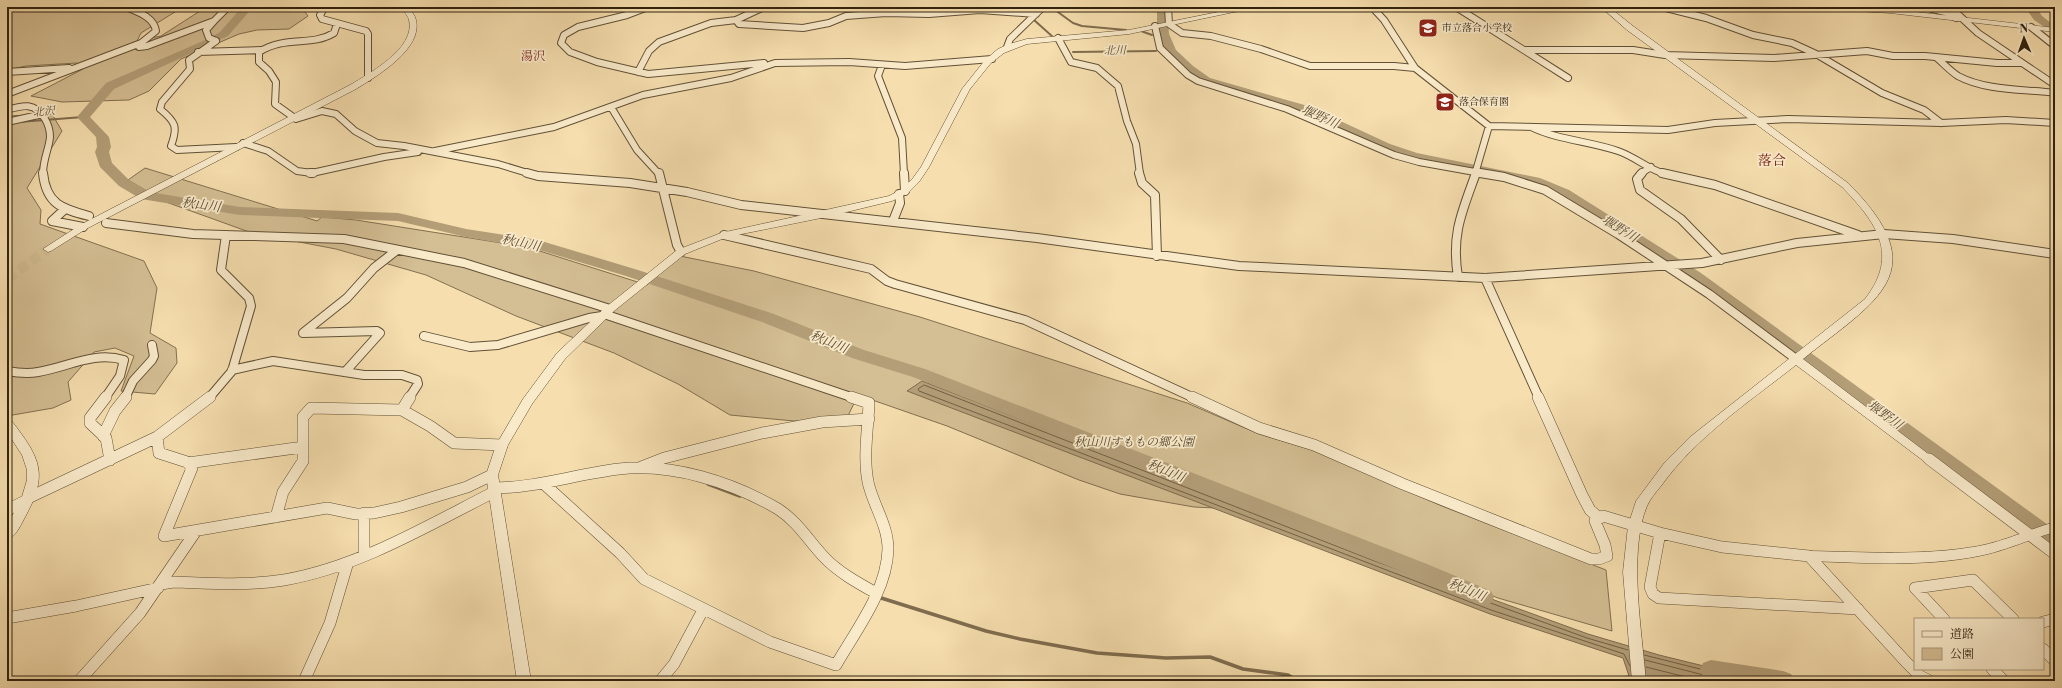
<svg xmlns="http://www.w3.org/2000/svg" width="2062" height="688" font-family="'Libre Bodoni','Noto Serif JP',serif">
  <rect width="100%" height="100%" fill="#f6deae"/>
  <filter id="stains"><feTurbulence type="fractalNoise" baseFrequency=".005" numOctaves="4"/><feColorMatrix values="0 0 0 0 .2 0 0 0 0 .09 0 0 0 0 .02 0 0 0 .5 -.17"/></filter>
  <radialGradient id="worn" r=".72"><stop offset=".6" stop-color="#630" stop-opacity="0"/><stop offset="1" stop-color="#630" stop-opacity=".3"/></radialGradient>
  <!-- green -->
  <path fill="#d4be93" stroke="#827051" d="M7,7H183L141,33L137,41L161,36L200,11L224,7H301L308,16L289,29L257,30L239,34L181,59L149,91L129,100L62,102L31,96L83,69L77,63L26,66L7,70Z
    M52,114L62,131L27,188L41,210L40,224L144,261L157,288L150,333L176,348L177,363L155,394L121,391L134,356L115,348L94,352L68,382L71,400L53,408L7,416V116Z
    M145,168L317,221L322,217L356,220L527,247L647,285L680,256L754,271L920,317L1187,403L1259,434L1312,450L1442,506L1606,570L1612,631L1498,598L1414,563L1280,511L1194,507L1120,494L1079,480L947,426L858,395L847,418L794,421L730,415L678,384L614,353L516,316L426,275L336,249L252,233L166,202L128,180Z"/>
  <!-- water -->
  <path fill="#b39e78" stroke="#7f6c4e" d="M922,381L1373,556L1588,634L1659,655L1765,681H1583L1629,676L1623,658L1490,614L907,391Z"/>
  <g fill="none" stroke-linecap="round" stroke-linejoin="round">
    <!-- shore -->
    <path stroke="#726044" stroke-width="1" d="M1628,650L1587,638L1372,560L924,385L918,389L919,391L1491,610L1624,654L1630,666
      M1644,655L1748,681
      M1645,660L1727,681
      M1646,667L1702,681"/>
    <!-- stream-far1 -->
    <path stroke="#7f6c4e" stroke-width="2" d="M1019,7L1026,11
      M1051,7L1073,23L1082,26L1126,30
      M1034,20L1053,37
      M1141,31L1152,35
      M1162,40L1166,42
      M1073,52L1156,51
      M19,122L83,117"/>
    <!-- stream -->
    <path stroke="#7f6c4e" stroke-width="3.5" d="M708,484L740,496
      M878,597L986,631L1020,639L1097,653L1166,658L1210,657L1243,669L1288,675L1298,681"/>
    <!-- river -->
    <path fill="#b39e78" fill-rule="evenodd" d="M242,7H253L228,36L114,89L90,117L109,137L111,147L109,152L112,163L129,180L150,192L240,207L398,213L466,229L538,240L638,270L774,314L864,350L925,369L1427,564L1491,591L1494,597L1491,603L1483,606L1475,603L1413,576L913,377L852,358L762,322L626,276L536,249L466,237L398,221L240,215L141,199L119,186L100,167L95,152L97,147L96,137L77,117L106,83L210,38L220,32Z
      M1157,7H1167L1169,34L1176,50L1193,66L1210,78L1308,106L1390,144L1417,153L1540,178L1569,190L1701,273L2055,530V549L2048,547L1689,279L1559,196L1531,184L1414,160L1380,150L1300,112L1202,84L1185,72L1165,51L1157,34Z
      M2025,7H2036L2042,16L2055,26V34L2034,20Z
      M1711,660L1783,671L1791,674L1795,681L1711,680L1703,677L1700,670L1703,663Z"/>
    <!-- tertiary-tunnel -->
    <path stroke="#ceb88e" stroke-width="10" stroke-dasharray="10 5" stroke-linecap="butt" d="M7,279L48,249"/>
    <!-- minor-far2 casing -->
    <g stroke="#625137" stroke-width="8">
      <path id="minor-far2" d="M325,7L320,15L322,19L366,31L368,34V78
        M648,7L627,15L578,27L564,35L561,43L570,52L597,62L648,74L764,63
        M1168,7L1169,24L1182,33L1211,36L1261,49L1310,66H1394L1415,68
        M1372,7L1384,20L1415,68L1489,126L1668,130L1715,123L1788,119L1941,123L2006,120L2055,123
        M1456,7L1568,78
        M1662,7L1706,18L1753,35L1792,43L1816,54L1882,93L1924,110L1941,123
        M1925,7L1945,12L1956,18
        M1950,7L1978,33L2055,85
        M736,20L739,24L803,28L829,23L846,16L886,13L929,14L980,10L1036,14
        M214,21L228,7
        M337,24L334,33C311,47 286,35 259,52V62L269,71L276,82L275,104L296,119L322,111L336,114L355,131L377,143L404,146L498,164L531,174
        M1155,26L1160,48L1188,75L1198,81L1287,109L1394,155L1419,162L1486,174
        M2031,27L2055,46
        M1058,38L1071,62L1097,68L1118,86L1127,121L1136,144L1140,174
        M216,41L189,60L190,69L162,102L160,109C176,122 178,127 171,146L177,150L236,147
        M139,47L147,46L214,21L206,30L209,38L216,41
        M1007,47L1010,39L1043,7
        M1525,50H1633L1665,55L1774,58L1867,51L1893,56H1925L1997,63H2022
        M198,52L261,50
        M1937,58C1944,64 1950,71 1958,76C1986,91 2024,89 2055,93
        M882,65L878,76L902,138L904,174
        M7,72L69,68
        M638,72L649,51L659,42L711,23L736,20L764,7
        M7,94L141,43L156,31C154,17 138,12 126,7
        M611,107L637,150L659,174
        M7,110C23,105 35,102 45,119C48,124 50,130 50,137C49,149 43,159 43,174
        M7,122L43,114
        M1531,127C1558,140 1589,141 1618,151C1634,156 1649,170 1665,174
        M243,143L268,151L297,171L312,173L384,157L418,152
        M435,151L554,127L643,95L731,78L775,63L849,62L905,66L992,59
        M1475,174L1489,126
        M1640,174L1651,167"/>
    </g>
    <!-- minor-far1 casing -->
    <g stroke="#625137" stroke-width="10">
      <path id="minor-far1" d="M43,173C46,204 62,209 89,216
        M310,173H313
        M527,173L538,176L630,183L687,192L741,205L1037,238L1239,266L1485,278L1702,263L1797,243L1884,234L1953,239L2055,254
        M659,173L677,245L681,252
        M904,173L905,191
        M1139,173L1142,183L1155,195L1157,256
        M1480,173L1504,177L1545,190L1618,234L1709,294L1796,359
        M1642,173L1637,179L1640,190L1681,219L1721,260
        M1662,173L1715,185L1858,235
        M65,209L52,221L83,227
        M893,221L900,203L899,194
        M106,223L193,234L344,239L464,263L610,309
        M724,235L871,269L887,281L895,284L1025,320L1194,398
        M1458,277C1451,234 1462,212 1476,173
        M1485,278L1539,398
        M604,314L854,398
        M424,336L470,347L498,345L589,318L602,316
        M232,370L273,361L364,375H402L417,380L418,384L409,398
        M7,371C18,373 28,374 38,372C68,367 94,351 124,360L120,376L105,398
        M345,372L380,333L377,331L303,333L347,298L374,268L397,250
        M125,398L133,381L152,360L154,356L152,345
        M209,398L232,371L251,306L249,298L221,270L226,235"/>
    </g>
    <!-- minor casing -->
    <g stroke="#625137" stroke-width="12">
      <path id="minor" d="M106,397L90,418V423L106,438L110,460
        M410,397L402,410L430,426L454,443L502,445
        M1192,397L1259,428L1314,445L1403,484L1591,559H1599L1607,556L1605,545L1595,521L1603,516L1660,533L1722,547L1809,556L1906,662L1920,676L1930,681
        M1538,397L1582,495L1590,510L1598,517
        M103,436L115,411L126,397
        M157,437L159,453L187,462L192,468L164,536L327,508L356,514L374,513L401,507L467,487L492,475
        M1929,459L2055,554
        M188,463L303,447
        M641,467L664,458L762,433L822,422L869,419
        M543,483L620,553L644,579L770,642L836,665C856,630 887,591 888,549C888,525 873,505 868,482C863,456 868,429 869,403L851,397
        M493,488C536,488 576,474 619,469C672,463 732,482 778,509C798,522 808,540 824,557C838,572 858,583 876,593
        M28,498L157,437L210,397
        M7,510L27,500
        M364,513V555
        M276,517L283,492L303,461V417L311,408L402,410
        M1660,533L1650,587L1653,594L1659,598L1858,609
        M161,584L174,582C210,583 248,586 284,580C359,567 427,526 494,492
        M7,618L76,606L158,588
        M1944,619L1915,588L1973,580L2013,619
        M2043,622L2055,619
        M2043,649L2055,661
        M1992,669L2004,681
        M79,681L140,613L196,531
        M304,681L330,623L348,562
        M660,681L674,664L703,610"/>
    </g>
    <!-- tertiary casing -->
    <g stroke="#625137" stroke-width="1">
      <path id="tertiary" d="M400,7H408C411,11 415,15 416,20C423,49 377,76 356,89L86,229L51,251L48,252L43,249L80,225L350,85C370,73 416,48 409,20C408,15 403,11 400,7Z
        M1243,7H1258L1129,34L1027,44L1004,53L991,63L970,89L929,167L919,182L908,193L892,201L826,217L727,237L685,254L614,311L565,359L532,404L508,445L498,475L531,681H517L486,475L496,445L523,399L557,353L606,307L677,250L721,233L889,196L902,189L913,178L921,167L962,89L985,60L998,49L1009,44L1027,39L1129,30Z
        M1601,7H1609L1633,26L1848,183C1937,272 1877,300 1803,359L1935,459L1933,462H1925L1796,365C1749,402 1696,437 1661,486C1656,492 1650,499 1647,506C1628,551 1642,632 1646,681H1632L1623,572L1628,526L1636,501L1665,462L1690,437L1865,299C1900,254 1876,222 1842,187L1627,30Z
        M1819,7L1890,9L2055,28V32L1890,13L1823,9Z
        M7,419L11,420C41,459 49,474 24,519C20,527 15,537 7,540V525L21,500L27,480V470L22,455L7,432Z
        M2055,522V532C2030,539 2005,551 1979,556C1924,567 1865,563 1809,561L1804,560L1802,556L1804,552L1809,551C1865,552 1924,556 1979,546C2005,541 2030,529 2055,522Z"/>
    </g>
    <!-- minor-far2 -->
    <use href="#minor-far2" stroke="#f9eaca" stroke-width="6"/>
    <!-- minor-far1 -->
    <use href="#minor-far1" stroke="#f9eaca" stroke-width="8"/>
    <!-- minor -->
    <use href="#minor" stroke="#f9eaca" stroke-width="11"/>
    <!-- tertiary -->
    <use href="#tertiary" fill="#f9eaca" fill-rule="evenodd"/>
  </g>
  <!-- icons -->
  <defs>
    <g id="school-square" transform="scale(1)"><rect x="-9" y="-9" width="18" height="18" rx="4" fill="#8f2418" stroke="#f9eaca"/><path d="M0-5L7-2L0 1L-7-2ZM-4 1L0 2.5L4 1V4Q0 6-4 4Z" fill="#fff"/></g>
  </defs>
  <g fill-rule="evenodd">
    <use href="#school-square" x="1428" y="28"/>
    <use href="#school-square" x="1445" y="102"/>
  </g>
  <g text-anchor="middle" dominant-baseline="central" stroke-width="3.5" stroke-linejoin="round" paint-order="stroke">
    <!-- far-poi labels -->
    <g font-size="10" fill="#30220f" stroke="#f9eaca" text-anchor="start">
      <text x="1442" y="28">市立落合小学校</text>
      <text x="1459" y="102">落合保育園</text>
    </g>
    <!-- far-water labels -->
    <g font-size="11" font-style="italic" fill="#5e4d34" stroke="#f9eaca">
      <text transform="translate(1115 51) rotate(-1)">北川</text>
      <text transform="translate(44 112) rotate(-5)">北沢</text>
    </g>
    <!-- far-quarter labels -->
    <g font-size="12" fill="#7a1f14" stroke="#f9eaca">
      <text x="533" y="56">湯沢</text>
    </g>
    <!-- park labels -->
    <g font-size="12" font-style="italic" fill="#594930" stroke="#f9eaca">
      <text x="1134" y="442">秋山川すももの郷公園</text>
    </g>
    <!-- water labels -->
    <g font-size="13" font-style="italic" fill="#5e4d34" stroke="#f9eaca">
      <text transform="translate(1320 117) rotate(24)">堰野川</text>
      <text transform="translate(201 205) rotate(8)">秋山川</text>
      <text transform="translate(1620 229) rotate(32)">堰野川</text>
      <text transform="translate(521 243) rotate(12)">秋山川</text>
      <text transform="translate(829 342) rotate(22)">秋山川</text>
      <text transform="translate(1885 415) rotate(36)">堰野川</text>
      <text transform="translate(1166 471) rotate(22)">秋山川</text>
      <text transform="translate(1467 590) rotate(22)">秋山川</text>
    </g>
    <!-- quarter labels -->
    <g font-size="14" fill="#7a1f14" stroke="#f9eaca">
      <text x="1772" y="161">落合</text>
    </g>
  </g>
  <!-- margin -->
  <rect width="2062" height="688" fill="none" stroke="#f6deae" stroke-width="24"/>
  <rect x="8" y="8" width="2046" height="672" fill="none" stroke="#30220f" stroke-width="2"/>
  <rect x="12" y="12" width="2038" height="664" fill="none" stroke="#30220f"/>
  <!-- legend -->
  <rect x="1914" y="618" width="130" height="52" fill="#f9eaca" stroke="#a99a7f"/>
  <rect x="1922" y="631" width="20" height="6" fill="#f9eaca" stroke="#a99a7f"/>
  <text x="1950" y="638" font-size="12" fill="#30220f">道路</text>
  <rect x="1922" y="648" width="20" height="12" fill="#d4be93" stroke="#a99a7f"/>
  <text x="1950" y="658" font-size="12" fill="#30220f">公園</text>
  <!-- north arrow -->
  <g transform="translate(2024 38) rotate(358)" stroke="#f9eaca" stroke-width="3" paint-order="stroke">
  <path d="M0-3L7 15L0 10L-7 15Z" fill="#30220f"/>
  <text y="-6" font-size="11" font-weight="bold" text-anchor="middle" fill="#30220f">N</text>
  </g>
  <rect width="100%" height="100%" filter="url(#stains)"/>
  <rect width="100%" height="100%" fill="url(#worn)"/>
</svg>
